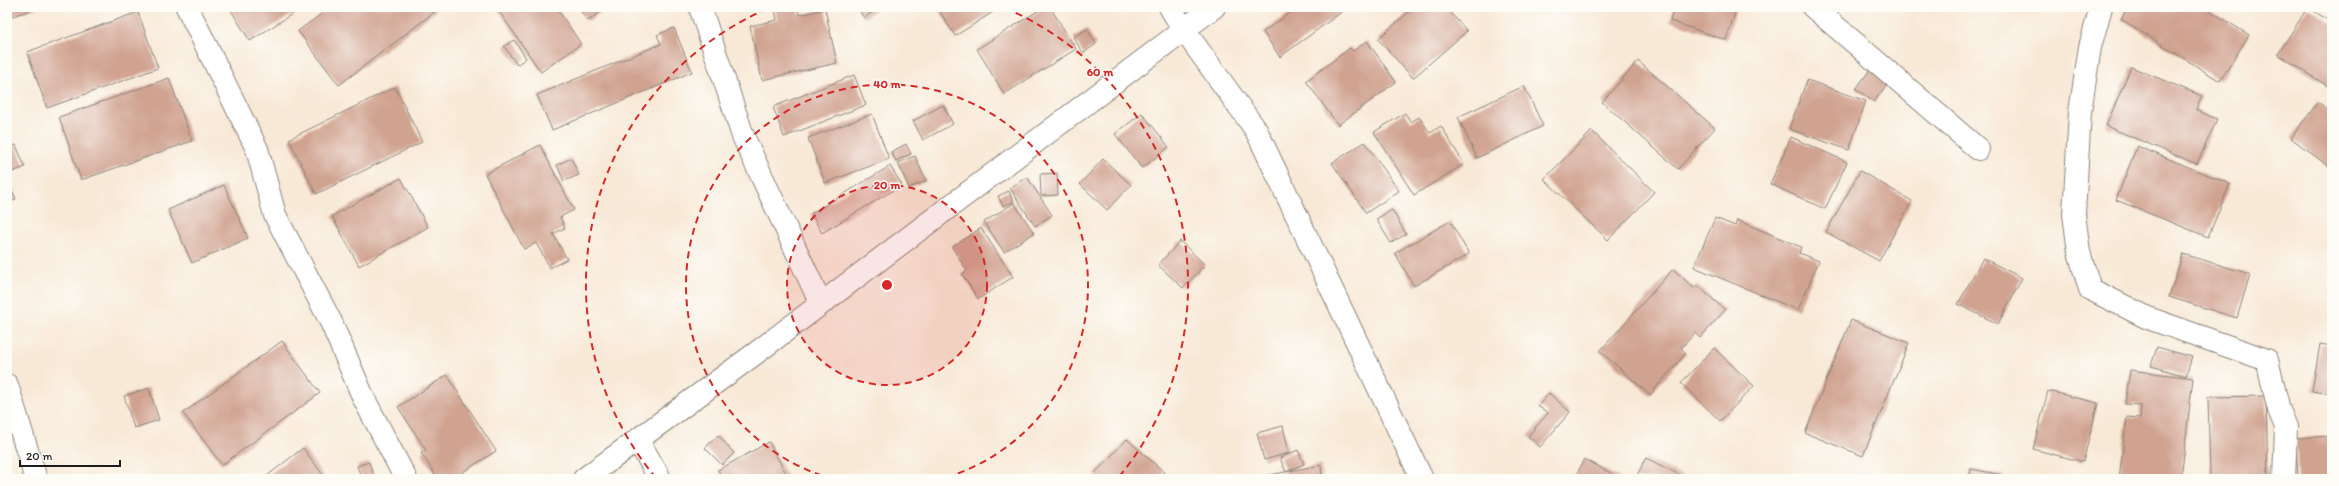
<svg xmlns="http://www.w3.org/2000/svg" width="2339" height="486" font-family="Itim,sans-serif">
  <rect width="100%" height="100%" fill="#fdfcf7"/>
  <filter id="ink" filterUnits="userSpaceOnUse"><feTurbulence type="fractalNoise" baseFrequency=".025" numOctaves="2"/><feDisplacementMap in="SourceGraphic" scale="8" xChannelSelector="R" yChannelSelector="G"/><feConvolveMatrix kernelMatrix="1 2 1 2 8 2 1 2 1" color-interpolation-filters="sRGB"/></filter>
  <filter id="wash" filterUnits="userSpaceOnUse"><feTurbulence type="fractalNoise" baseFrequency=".012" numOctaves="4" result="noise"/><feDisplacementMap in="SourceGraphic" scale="16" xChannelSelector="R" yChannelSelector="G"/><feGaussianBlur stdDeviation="0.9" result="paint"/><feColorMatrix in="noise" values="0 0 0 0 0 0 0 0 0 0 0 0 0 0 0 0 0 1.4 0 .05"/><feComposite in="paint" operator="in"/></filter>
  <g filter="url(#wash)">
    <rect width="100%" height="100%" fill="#f8e9d7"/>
    <g id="blocks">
      <!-- building -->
      <path fill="#d0a290" d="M7,7H39L7,18Z
        M229,7H303L250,41Z
        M331,7H433L436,11L339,85L298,31Z
        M496,7H556L581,44L541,72Z
        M578,7H602L604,10L588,21Z
        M785,7H798L799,15L825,9L837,63L762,80L750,26L777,20L775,9Z
        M857,7H880L864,18Z
        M937,7H1001L955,36Z
        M1044,7H1050L1076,49L1004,94L977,49Z
        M1298,7H1340L1343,11L1280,57L1263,32Z
        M1414,7H1445L1467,31L1413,78L1378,39Z
        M1674,7H1737L1726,40L1670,21Z
        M2128,7H2204L2249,35L2220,81L2121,19Z
        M2308,7L2332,23V89L2278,54Z
        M138,12L158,68L47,108L27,52Z
        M674,28L692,72L552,130L537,95L661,44L657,35Z
        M1087,29L1096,44L1083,53L1073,37Z
        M514,40L526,58L517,65L504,46Z
        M1367,41L1396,82L1338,125L1306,81L1350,48L1353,51Z
        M1638,61L1715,128L1678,169L1602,102Z
        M1872,67L1890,80L1874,102L1856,89Z
        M2131,67L2202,96L2196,110L2217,119L2197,164L2106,126Z
        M854,75L866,105L784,137L773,107Z
        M169,78L192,141L81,180L59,117Z
        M1807,80L1866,101L1849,150L1789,129Z
        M1524,86L1543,126L1477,158L1458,117Z
        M395,87L422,142L316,194L289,139Z
        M2318,102L2332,113V169L2291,138Z
        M943,105L953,124L923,140L913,121Z
        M1142,113L1169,147L1142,168L1115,134Z
        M1405,113L1411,122L1419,117L1430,133L1441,126L1464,164L1414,195L1374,132Z
        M872,114L889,159L825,183L808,138Z
        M1592,131L1654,192L1608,240L1544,179Z
        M1791,137L1847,162L1825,209L1770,184Z
        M1365,142L1399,191L1366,213L1332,163Z
        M906,144L911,154L896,161L891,152Z
        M16,145L25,167L10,173L7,165V148Z
        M540,145L574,210L560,217L565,228L553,234L567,259L550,268L536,243L524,249L485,174Z
        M2137,146L2230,184L2208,237L2116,200Z
        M915,156L926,181L909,188L898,163Z
        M571,158L579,175L564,181L557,165Z
        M1103,159L1131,185L1107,210L1080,184Z
        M890,166L902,185L822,233L811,214Z
        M1860,171L1912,201L1879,261L1826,232Z
        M1057,173L1058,195L1041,196L1040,174Z
        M1027,177L1052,215L1035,226L1010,188Z
        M7,178L16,199L7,203Z
        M401,178L428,227L359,266L332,216Z
        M224,185L248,238L192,263L168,210Z
        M1009,191L1013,202L1003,206L998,196Z
        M1014,203L1034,233L1004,252L984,222Z
        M1392,210L1406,234L1391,243L1376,219Z
        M1715,218L1735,226L1737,220L1801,247L1799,253L1819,261L1798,310L1694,267Z
        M1450,221L1469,254L1414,286L1395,253Z
        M981,228L1013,277L978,299L962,274L967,271L952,247Z
        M1180,241L1205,265L1183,288L1158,265Z
        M2183,254L2250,274L2237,318L2169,297Z
        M1983,258L2022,278L1998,324L1958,304Z
        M1673,269L1694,288L1697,285L1725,310L1700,338L1695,333L1681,348L1686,353L1650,395L1600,351Z
        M1851,320L1909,343L1863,456L1805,433Z
        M282,341L320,393L222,465L183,413Z
        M2320,344L2332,346V394L2312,391Z
        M2157,347L2192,357L2186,376L2151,366Z
        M1714,348L1754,386L1720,421L1681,383Z
        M2130,370L2193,378L2181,479H2119L2127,417L2140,418L2141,405L2125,404Z
        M447,375L496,451L452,479H438L421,453L426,450L398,407Z
        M149,388L159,420L134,428L124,396Z
        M2048,391L2098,403L2083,462L2033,449Z
        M1549,393L1570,412L1540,447L1528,436L1548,413L1538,406Z
        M2266,396L2268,479H2210L2208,397Z
        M1283,426L1289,453L1264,460L1257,433Z
        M718,435L734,453L722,465L705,448Z
        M2332,436V479H2298L2296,438Z
        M1127,439L1164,472L1158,479H1100L1094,474Z
        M769,442L789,479H723L718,470Z
        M303,448L326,479H263Z
        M1298,450L1304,464L1286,472L1280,458Z
        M1646,458L1682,476L1680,479H1635Z
        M1585,459L1621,479H1574Z
        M369,462L375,479H362L357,466Z
        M1321,465L1322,479H1259V477Z
        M1971,469L2003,475L2002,479H1969Z"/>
    </g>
  </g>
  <g filter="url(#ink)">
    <use href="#blocks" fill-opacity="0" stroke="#8a827a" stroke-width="1"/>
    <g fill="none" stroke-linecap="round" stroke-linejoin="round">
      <!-- minor casing -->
      <g stroke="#8a827a" stroke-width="24">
        <path id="minor" d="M187,7L257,149L275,215L331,322L364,399L406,479
          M700,7L743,136L821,304
          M1170,7L1184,30L1256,130L1422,479
          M1813,7L1978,149
          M2101,7L2090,47L2080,112L2074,214L2079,252L2090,289L2148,318L2267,360L2279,410L2286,427L2284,479
          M7,385L36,479
          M638,440L660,479"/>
      </g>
      <!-- tertiary casing -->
      <g stroke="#8a827a" stroke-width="24">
        <path id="tertiary" d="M584,479L756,353L1214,7"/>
      </g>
      <!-- minor -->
      <use href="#minor" stroke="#fff" stroke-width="22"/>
      <!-- tertiary -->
      <use href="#tertiary" stroke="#fff" stroke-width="22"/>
    </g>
  </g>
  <!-- distance rings -->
  <circle cx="887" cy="285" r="100" fill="#d62828" fill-opacity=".12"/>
  <g fill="none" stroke="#d62828" stroke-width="2" stroke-dasharray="7 5">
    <circle cx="887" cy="285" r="100"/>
    <path d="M833 479A201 201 0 1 1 941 479"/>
    <path d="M656 478A301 301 0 0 1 769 8M1005 8A301 301 0 0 1 1118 478"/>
  </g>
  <circle cx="887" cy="285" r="6" fill="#d62828" stroke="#fdfcf7" stroke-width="2"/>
  <g font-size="12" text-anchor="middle" font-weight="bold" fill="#d62828" stroke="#fdfcf7" stroke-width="3" stroke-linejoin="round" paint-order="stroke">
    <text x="1100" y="76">60 m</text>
    <text x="887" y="88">40 m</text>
    <text x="887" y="189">20 m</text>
  </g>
  <!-- margin -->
  <rect width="2339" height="486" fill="none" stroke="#fdfcf7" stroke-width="24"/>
  <!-- scale -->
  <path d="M20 460v6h100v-6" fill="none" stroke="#1c1c1c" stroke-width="2"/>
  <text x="26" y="460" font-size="12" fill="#1c1c1c" stroke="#fdfcf7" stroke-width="3" paint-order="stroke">20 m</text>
</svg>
